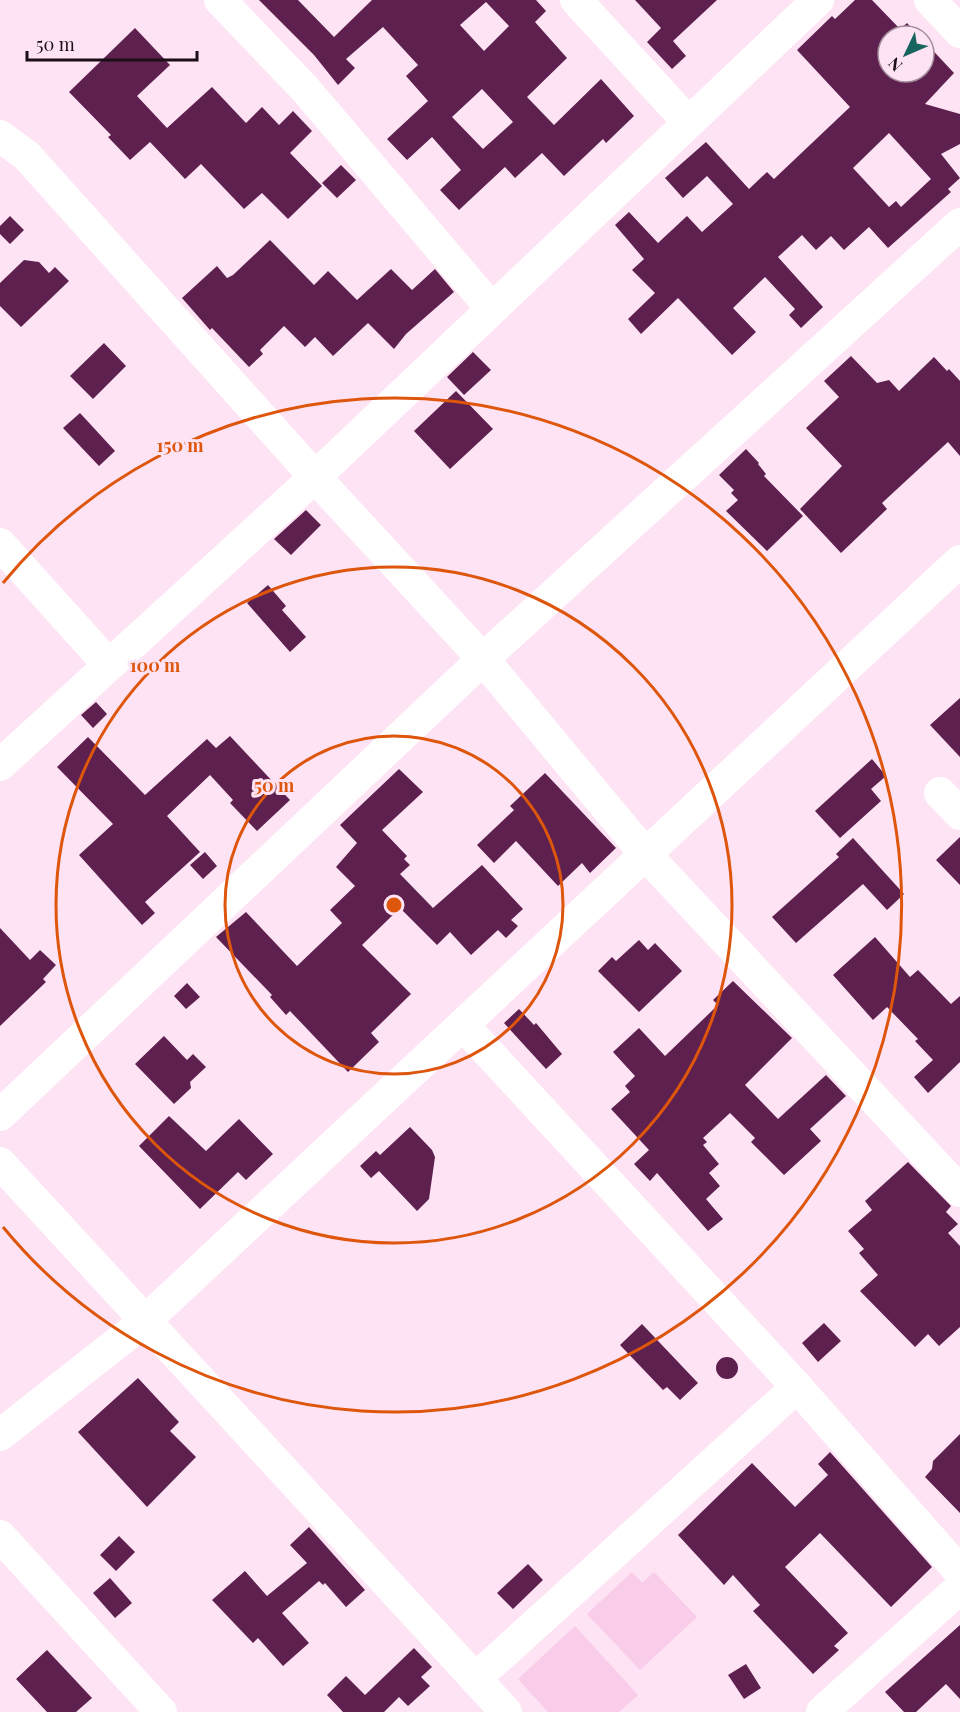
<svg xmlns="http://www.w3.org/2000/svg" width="960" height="1712" font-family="'Playfair Display',serif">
  <rect width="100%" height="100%" fill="#fee3f4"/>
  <!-- green -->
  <path fill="#f9cce9" d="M632,1572L642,1583L654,1572L697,1617L640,1670L587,1614Z
    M575,1626L638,1695L619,1712H548L518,1679Z"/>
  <!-- building -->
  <path fill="#5e204e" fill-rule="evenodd" d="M259,0H298L334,37L372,0H536L546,11L535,22L567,58L527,97L554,125L601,79L634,116L606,143L603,139L564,176L542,153L515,178L505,167L459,210L440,190L461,170L432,137L407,160L387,139L428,101L406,76L418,65L383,27L346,59L355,68L338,85L314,55ZM486,2L509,26L484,51L460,25ZM482,89L513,122L483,149L452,117Z
    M635,0H717L673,41L686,56L672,69L647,42L661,28Z
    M855,0H872L900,29L907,23L919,36H888V72H924V41L954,73L925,104L960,114V144L941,154L960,178L948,189L951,192L888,248L869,227L844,250L831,236L816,250L802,235L778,257L823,307L801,328L789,315L795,309L765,277L733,308L756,332L732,355L678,298L641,334L628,319L655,293L632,270L644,259L615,225L629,212L658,243L687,216L702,232L733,204L707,176L683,198L665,178L706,142L749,189L767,172L774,179L850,107L797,50L832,16L835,19ZM889,133L931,179L901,207L896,201L889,207L853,168Z
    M135,28L170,65L137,96L167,128L212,87L246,123L262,107L279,125L293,111L312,131L290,153L322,186L288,219L262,193L244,209L201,164L185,179L150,142L130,160L108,137L111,135L69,92Z
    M341,165L356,180L337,198L322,183Z
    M10,216L24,230L10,244L0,234V226Z
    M270,240L314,285L328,271L357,300L391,269L412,290L435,269L454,292L406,334L394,349L368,323L333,356L315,337L305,347L284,326L260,350L263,354L249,367L212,328L210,330L182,298L217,266L227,278L233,275Z
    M24,260L39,262L49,273L55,267L69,281L21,327L0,306V283Z
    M104,343L126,366L93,399L70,376Z
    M473,352L491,370L464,395L447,377Z
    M851,356L877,383L889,380L899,391L934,357L947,371L949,369L960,381V456L948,442L882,503L887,509L841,553L800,509L842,466L806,428L839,397L824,381Z
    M456,391L493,429L450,469L414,431Z
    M80,413L115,451L99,466L63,428Z
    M746,449L759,463L758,464L766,474L764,476L803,516L767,551L726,511L738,500L731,493L734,490L719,475Z
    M306,510L321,525L291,555L274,539Z
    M268,585L286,606L282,610L306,637L290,652L247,603Z
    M960,698V757L930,725Z
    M96,702L107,714L93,728L81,715Z
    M230,736L290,800L257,831L230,803L233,800L210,775L167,816L200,852L145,902L155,913L142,925L79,855L113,824L57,767L88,737L145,795L207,739L216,748Z
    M872,759L886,776L871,789L881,801L840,838L815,811Z
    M399,769L423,792L382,830L407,856L404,859L410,865L400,874L433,908L482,865L523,909L511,920L518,926L506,938L498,930L471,955L450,932L437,945L400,908L362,945L411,994L371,1033L379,1042L348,1072L290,1011L286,1015L270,997L272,995L216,937L246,912L297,966L342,923L330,910L355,886L336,867L357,843L340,825Z
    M545,773L616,848L590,873L582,863L558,886L516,841L494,863L477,845L514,810L510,806Z
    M960,837V885L936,860Z
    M853,838L904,894L887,910L863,884L796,943L772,917L839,857L836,854Z
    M205,852L217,866L203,879L190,865Z
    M0,928L30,960L40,950L56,965L43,979L46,982L0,1026Z
    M875,937L910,977L918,970L951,1004L960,996V1062L928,1093L914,1077L933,1060L915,1041L918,1039L887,1007L873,1020L833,975Z
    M639,940L648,950L655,943L682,971L639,1012L598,971L612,957L616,961Z
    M733,981L792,1038L745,1085L778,1119L826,1075L846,1096L810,1129L821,1141L784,1175L751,1142L755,1138L730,1113L703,1138L707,1142L703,1145L719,1164L709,1173L720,1186L706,1199L723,1219L708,1231L657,1173L650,1181L634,1164L649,1150L611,1109L630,1092L625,1086L635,1076L613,1052L639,1028L665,1056L718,1005L713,1000Z
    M187,983L200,997L186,1009L174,996Z
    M519,1009L534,1025L536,1023L562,1054L546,1069L504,1023Z
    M164,1036L187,1060L193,1054L206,1067L190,1082L191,1088L174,1104L135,1064Z
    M169,1116L206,1151L239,1119L273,1154L246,1180L238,1172L200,1209L139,1146Z
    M410,1127L432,1150L435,1157L429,1199L417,1211L379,1171L371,1178L360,1166L376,1151L380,1155Z
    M908,1162L951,1206L946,1212L958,1224L948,1233L960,1246V1327L939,1346L928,1334L915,1347L860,1291L878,1275L859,1253L864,1249L848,1231L872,1210L865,1201Z
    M824,1323L841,1341L818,1362L802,1343Z
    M642,1324L698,1383L680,1400L667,1387L663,1390L620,1345Z
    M716 1368a11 11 0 1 1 22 0a11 11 0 1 1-22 0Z
    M138,1378L179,1422L170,1431L196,1457L147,1507L78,1432Z
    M960,1434V1513L925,1477L932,1469L933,1461Z
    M830,1452L932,1567L891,1607L820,1533L785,1567L848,1633L834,1646L839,1650L813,1674L753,1611L760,1605L733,1575L724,1585L678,1535L752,1463L795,1507L828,1475L818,1464Z
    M309,1527L365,1590L346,1607L325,1583L323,1585L319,1581L282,1613L309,1643L283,1666L258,1638L253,1643L212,1600L245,1571L267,1596L307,1563L290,1545Z
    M119,1536L135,1552L116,1571L100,1555Z
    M528,1564L543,1580L513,1609L497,1593Z
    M110,1578L132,1603L115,1618L93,1593Z
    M960,1625V1699L946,1684L916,1712H904L885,1692Z
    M414,1648L432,1667L421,1677L430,1686L408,1706L399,1697L384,1712H343L327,1695L346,1676L365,1695Z
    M47,1650L92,1698L76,1712H47L16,1679Z
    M746,1664L761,1688L744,1699L728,1675Z"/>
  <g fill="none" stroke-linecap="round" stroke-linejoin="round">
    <!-- minor -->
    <path stroke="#fff" stroke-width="32" d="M220,0L306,90L491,308
      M576,0L688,122
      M930,0L960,32
      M0,136L27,156L315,477L483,659L646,855L960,1191
      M0,544L108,664
      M0,765L315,477L818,0
      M940,793L960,814
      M463,1025L797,1387L960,1572
      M0,1115L483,659L960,224
      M0,1163L506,1712
      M0,1435L145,1321L960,561
      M0,1536L161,1712
      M475,1679L797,1387
      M822,1712L960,1588"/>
  </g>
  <!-- distance rings -->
  <g fill="none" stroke="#de550c" stroke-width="3">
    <circle cx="394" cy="905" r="169"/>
    <circle cx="394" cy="905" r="338"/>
    <path d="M3 583A507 507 0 1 1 3 1227"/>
  </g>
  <circle cx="394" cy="905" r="9" fill="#de550c" stroke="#fee3f4" stroke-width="3"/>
  <g font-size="18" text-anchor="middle" font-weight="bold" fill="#de550c" stroke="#fee3f4" stroke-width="6" stroke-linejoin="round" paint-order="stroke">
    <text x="180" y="452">150 m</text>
    <text x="155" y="672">100 m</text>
    <text x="274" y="792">50 m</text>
  </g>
  <!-- north arrow -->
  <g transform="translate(906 54) rotate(226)"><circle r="28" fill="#fee3f4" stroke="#a38e9b" stroke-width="1.5"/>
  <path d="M0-4.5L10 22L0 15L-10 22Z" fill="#186560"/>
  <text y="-9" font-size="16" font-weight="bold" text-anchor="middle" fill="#1a0f16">N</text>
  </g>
  <!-- scale -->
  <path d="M27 51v9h170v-9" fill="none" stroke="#1a0f16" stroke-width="3"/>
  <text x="36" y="51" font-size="18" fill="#1a0f16" stroke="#fee3f4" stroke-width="4.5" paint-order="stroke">50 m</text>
</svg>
